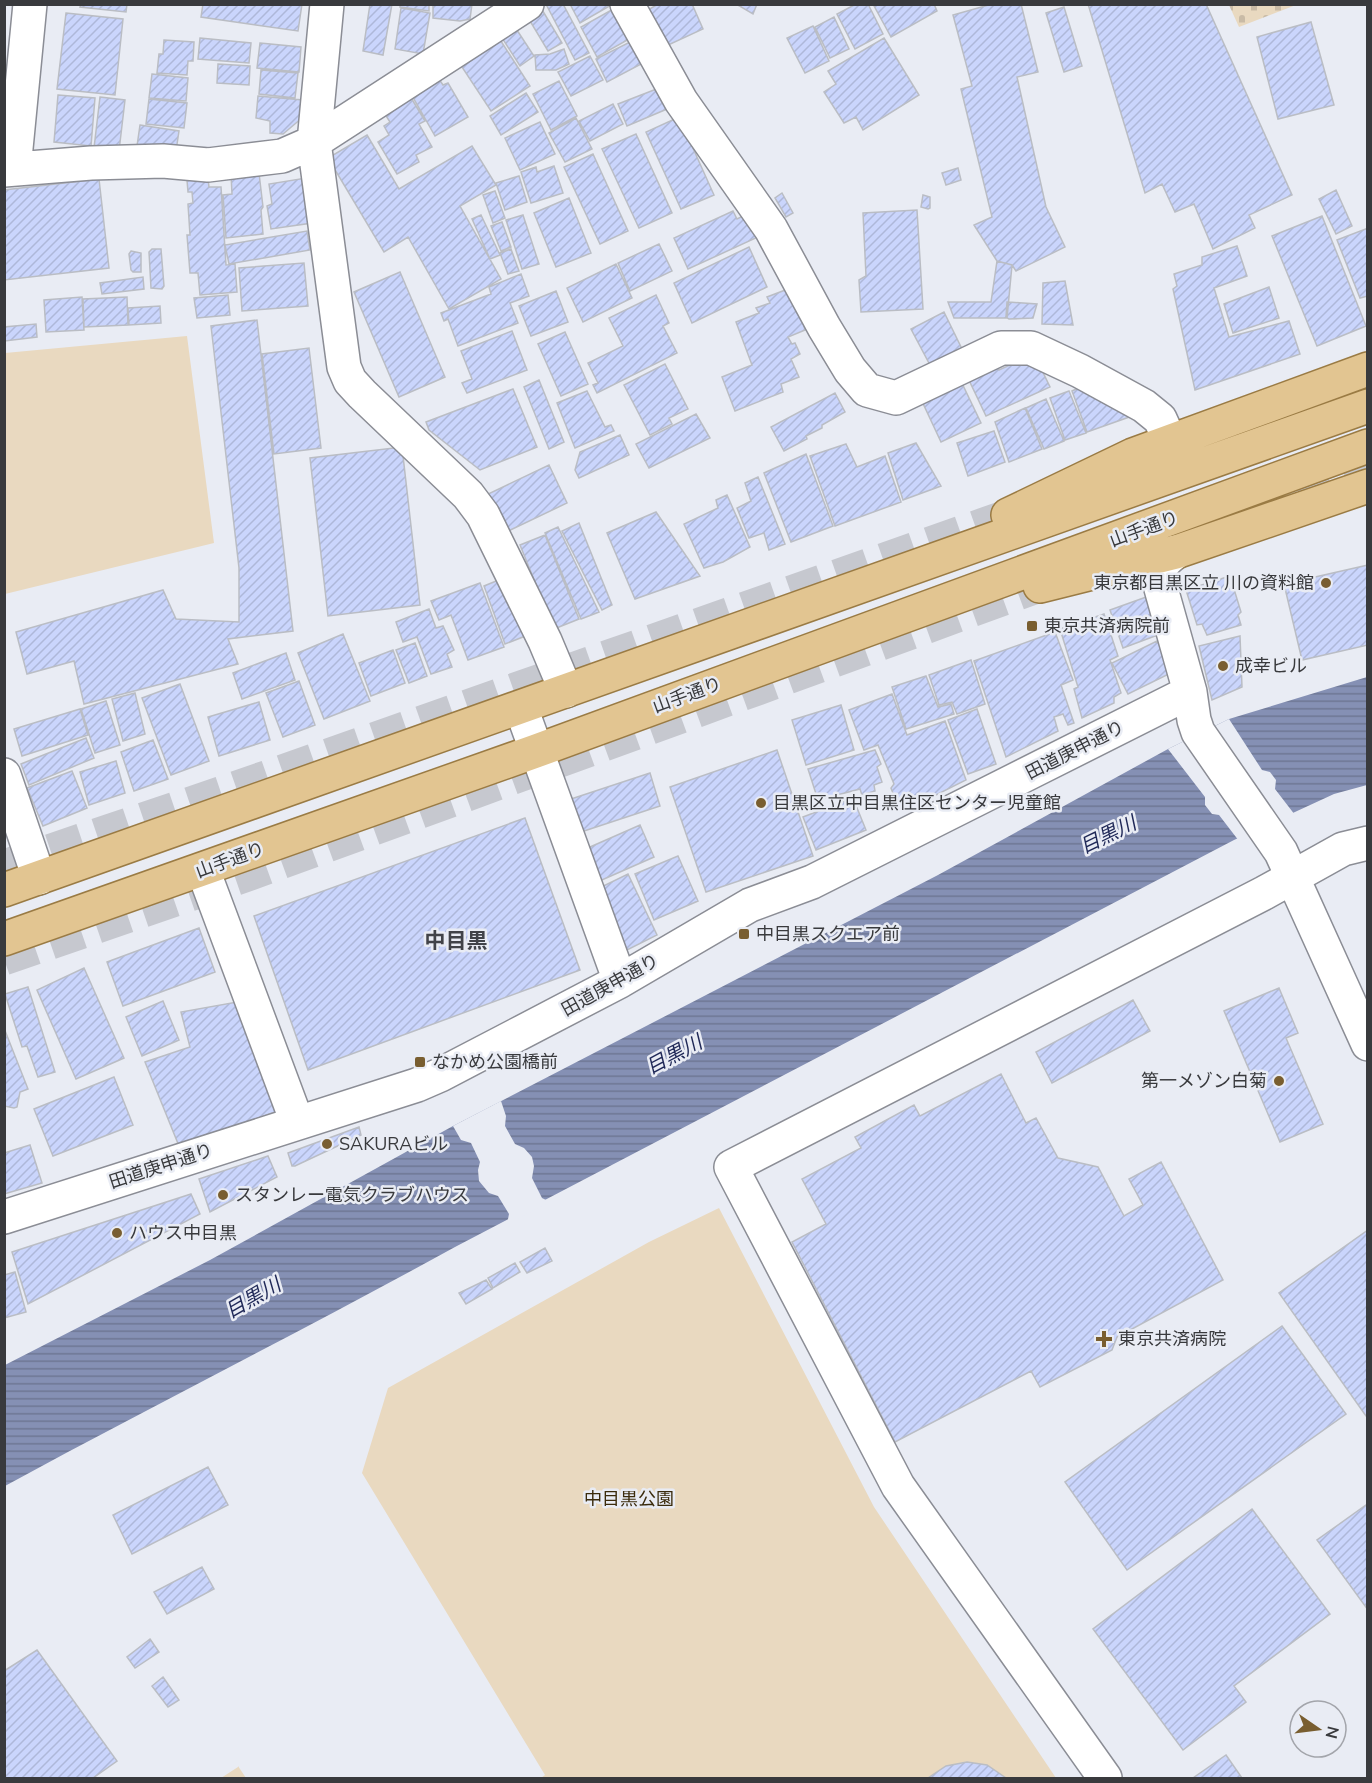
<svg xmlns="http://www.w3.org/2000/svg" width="1372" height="1783" font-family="'Nunito Sans','Noto Sans JP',sans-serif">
  <defs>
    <pattern id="cemetery-stones" width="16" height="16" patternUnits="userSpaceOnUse" patternTransform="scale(1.5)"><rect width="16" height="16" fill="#e9d9c0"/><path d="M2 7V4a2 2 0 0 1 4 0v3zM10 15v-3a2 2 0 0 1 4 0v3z" fill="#c9bba6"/></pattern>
    <pattern id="water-rules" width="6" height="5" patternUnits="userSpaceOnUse" patternTransform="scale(1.5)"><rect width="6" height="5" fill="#8590b4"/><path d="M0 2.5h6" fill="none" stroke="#6e7794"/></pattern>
    <pattern id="building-hatch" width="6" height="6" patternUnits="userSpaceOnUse" patternTransform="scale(1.5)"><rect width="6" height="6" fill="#cad5fc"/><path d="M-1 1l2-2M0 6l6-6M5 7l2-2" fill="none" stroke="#aeb8d9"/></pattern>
  </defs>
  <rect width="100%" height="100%" fill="#e9ecf4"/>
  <!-- green -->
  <path fill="#e9d9c0" d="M187,336L214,543L5,594V353Z
    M719,1208L874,1507L1056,1778H541L545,1775L362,1473L388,1388L649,1242Z
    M238,1766L246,1778H221L238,1767Z"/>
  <!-- cemetery -->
  <path fill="url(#cemetery-stones)" d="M1229,5H1296L1239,27Z"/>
  <!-- water -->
  <path fill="url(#water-rules)" d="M1367,677V785L1334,794L1234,840L455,1247C306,1329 154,1405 5,1486V1365L210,1260L453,1126L938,875L1168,749L1229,719Z"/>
  <!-- pier -->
  <path fill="#e9ecf4" d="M1229,719L1262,770L1270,772L1276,780L1275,789L1295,815L1239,841L1219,815L1212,814L1205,805V797L1168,749Z
    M501,1101L506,1116L505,1126L515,1144L524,1148L532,1157L534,1166L532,1178L542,1198L550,1202L507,1224L509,1214L498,1196L489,1193L479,1181L478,1170L480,1162L471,1143L461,1140L453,1126Z"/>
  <!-- building -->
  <path fill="url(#building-hatch)" stroke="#babdc4" stroke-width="1.5" d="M81,4H127L126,12L80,7Z
    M203,4H302L298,31L201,17Z
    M370,4H392L383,55L363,51Z
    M400,4H429V11L400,7Z
    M433,4H472L470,19L460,21L433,18Z
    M550,4H563L589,53L575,60L547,6Z
    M570,4H613L580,23Z
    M658,4H692L703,29L666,46L648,10Z
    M736,4H757L753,14Z
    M856,4H868L883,34L855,49L837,14Z
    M873,4H934L937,11L891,37Z
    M992,4H1021L1038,72L1017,77L1046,207L1065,247L1016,271L1012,265L997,261L974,225L992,217L961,89L972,86L953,15Z
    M1088,4H1206L1292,195L1249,215L1255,228L1213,249L1194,204L1175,212L1162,184L1145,193Z
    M1064,7L1082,66L1064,72L1046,13Z
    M401,8L430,13L423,54L395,49Z
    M541,8L562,43L548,51L527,16Z
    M615,8L631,38L597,57L581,27Z
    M66,13L123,19L115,95L57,89Z
    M834,17L849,49L830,58L815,27Z
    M1311,22L1334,105L1278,119L1257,37Z
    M513,24L534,56L520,66L499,33Z
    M813,26L829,61L805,73L787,38Z
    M497,35L530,86L491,111L458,61Z
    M200,38L251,43L249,63L198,59Z
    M884,38L919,95L863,130L856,117L844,123L824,92L836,84L828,71Z
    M164,40L194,42L193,61H188L187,75L157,73L159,54H163Z
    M634,40L645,62L607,82L596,59Z
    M260,43L301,47L299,72L257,68Z
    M564,49L569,64L556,70H536L535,55L550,54Z
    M590,56L603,80L571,96L558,72Z
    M218,64L250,66L249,85L217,83Z
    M261,70L298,73L295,98L259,94Z
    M152,74L188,78L186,101L149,98Z
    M437,76L443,85L448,83L468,117L435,136L410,92Z
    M559,81L577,116L551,130L533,94Z
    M659,88L667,109L627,126L618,104Z
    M526,93L538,112L501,135L490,116Z
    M58,95L95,98L91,146L54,142Z
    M258,96L303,100L302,118L283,134L270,133V121L256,118Z
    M410,96L425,121L419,124L432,147L416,155L419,162L397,174L378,142L389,135L384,126L390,122L383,111Z
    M100,97L125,100L119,151L94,148Z
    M149,99L187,103L184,128L146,124Z
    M613,104L623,124L590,141L579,121Z
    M679,117L714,195L681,209L646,132Z
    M576,118L592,149L565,162L549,133Z
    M540,122L555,154L520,170L505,138Z
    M140,125L179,131L176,151L137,146Z
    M636,134L672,213L639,228L602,149Z
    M367,135L399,189L472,146L496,185L460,206L501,279L449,309L408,237L384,252L328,158Z
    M593,154L628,231L600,244L564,167Z
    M554,166L563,193L531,203L521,172L536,167L537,172Z
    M958,168L961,180L946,185L942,173Z
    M259,173L263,207L261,210L263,234L226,238L223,195L232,194L231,174Z
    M519,176L527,202L505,210L496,183Z
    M306,178L312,223L271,229L267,206L272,204L269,184Z
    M99,179L109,268L4,280V190Z
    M208,179L209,187H221L226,265L235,264L237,292L200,295L198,273H190L187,235H190L188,204L193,203L192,192H188L187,180Z
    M1336,190L1352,226L1336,234L1319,199Z
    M495,191L505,218L493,223L483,195Z
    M782,193L793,213L786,217L775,198Z
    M923,195L930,197V208L928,209L921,207Z
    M569,198L591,253L556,267L534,213Z
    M917,210L923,309L861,312L859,280L866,276L863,213Z
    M733,211L737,219L747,214L758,237L688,269L674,238Z
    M481,215L500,255L490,259L472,219Z
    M523,215L539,264L522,269L506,220Z
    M1322,216L1366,326L1317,346L1272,236Z
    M502,222L511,247L501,251L491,226Z
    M1368,228V296L1360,298L1337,240Z
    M307,231L310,250L229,264L225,245Z
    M659,244L672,271L630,291L618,263Z
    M1237,246L1247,276L1214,288L1229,337L1289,321L1300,354L1195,390L1173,289L1177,286L1174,274L1202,265V257Z
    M749,247L767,287L692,323L674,283Z
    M152,249H161L164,286L162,289L151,288L149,252Z
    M511,249L519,271L508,274L500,253Z
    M131,251L141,253V272H133L131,270L129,254Z
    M997,261L1012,265L1007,318H954L948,302H991Z
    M304,263L308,306L242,311L239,268Z
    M616,264L632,298L583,322L567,288Z
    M400,272L445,377L399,397L354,292Z
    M521,274L529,296L510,303L518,323L458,346L448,319L444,321L441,313L491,294L489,287Z
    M143,277L144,289L102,294L100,283Z
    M1065,281L1073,325L1042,324L1043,283Z
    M1269,287L1279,318L1233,333L1224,304Z
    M788,289L809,323L804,326L805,330L788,337L792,344L795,343L800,354L791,359L799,377L781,384L783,392L735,411L722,377L752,365L736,322L759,313L756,308L770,303L767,297Z
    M556,291L568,322L531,336L519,306Z
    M228,295L230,315L197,318L194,298Z
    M656,295L669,323L663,326L677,353L597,393L593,385L598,383L588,363L623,346L609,318Z
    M82,297L84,330L46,332L44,300Z
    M127,297L128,325L84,327L83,299Z
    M1007,302H1009L1037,304L1033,318L1009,319L1006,317Z
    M160,306L161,323L129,325L128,308Z
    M944,312L962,349L930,365L911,329Z
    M257,320L293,631L228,639L238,664L84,704L74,661L27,674L16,632L163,590L176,619L239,622V568L211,326Z
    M36,324L37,337L5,341L4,327Z
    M512,331L527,370L467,393L462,383L472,379L461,351Z
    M565,332L588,384L561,396L538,344Z
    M309,348L321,448L274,454L262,354Z
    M1025,358H1036L1050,387L986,416L968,378L996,365L999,370Z
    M665,364L688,409L669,418L672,424L650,435L624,385Z
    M959,377L981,423L941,442L920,397Z
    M539,380L564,442L549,449L524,387Z
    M1085,385L1135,415L1087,432L1072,391Z
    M513,389L537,447L480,470L429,430L426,422Z
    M587,391L605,427L611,425L614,431L575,448L557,403Z
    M1069,391L1086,433L1065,440L1050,398Z
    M835,393L845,412L822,425V428L806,436L807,439L784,451L771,427Z
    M1046,399L1064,441L1044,449L1026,408Z
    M1025,408L1042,449L1009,462L995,422Z
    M696,414L710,438L649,468L636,444Z
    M994,431L1005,462L968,476L957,443Z
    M620,435L629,455L579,478L575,470L580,452Z
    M916,443L941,486L903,500L888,453Z
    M846,444L857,467L885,456L901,502L835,526L810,456Z
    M402,447L420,605L328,616L310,458Z
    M806,454L833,526L791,542L764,473Z
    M549,465L567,503L504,533L486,495Z
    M758,477L785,544L769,550L764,533L749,538L737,508L751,501L745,483Z
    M727,495L750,547L723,562L704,568L684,524L718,508L716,500Z
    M656,512L700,576L635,599L607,533Z
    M579,523L612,605L602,610L562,531Z
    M558,527L599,612L581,619L545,533Z
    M545,535L579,619L554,629L520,545Z
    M1368,565V645L1302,660L1284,584Z
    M1230,576L1241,612L1238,615L1241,625L1207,635L1202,624L1197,625L1186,590Z
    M506,577L533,633L505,644L484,586Z
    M480,583L504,647L468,660L451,615L439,620L431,601Z
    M1149,596L1163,633L1123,648L1110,610Z
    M429,609L436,628L443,626L454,650L447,654L452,667L431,674L417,637L403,642L396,622Z
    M1104,614L1118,656L1110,660L1121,693L1114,697V703L1082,718L1074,689L1078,687L1060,629Z
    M1055,632L1073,680L1061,685L1074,723L1068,725L1063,714L1054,717L1058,731L1006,757L974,661Z
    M343,634L370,701L324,719L298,653Z
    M1240,636L1242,687L1212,700L1199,646Z
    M1157,641L1173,672L1128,694L1112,663Z
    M415,643L427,676L409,683L396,650Z
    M393,650L405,683L371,696L359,663Z
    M286,653L295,680L242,699L233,673Z
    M971,660L985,704L957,714L952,702L939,705L929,675Z
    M926,676L938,707L951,704L954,714L906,729L892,687Z
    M299,681L315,725L283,737L266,693Z
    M180,684L209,761L171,775L142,698Z
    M135,693L145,734L123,741L112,699Z
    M892,694L907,735L945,721L966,780L906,810L904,807L899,809L891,788L894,784L878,745L864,750L849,710Z
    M106,701L120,745L95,753L81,709Z
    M259,702L270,740L219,756L208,717Z
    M841,705L854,750L806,765L792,720Z
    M80,709L88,735L22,756L14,729Z
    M977,709L996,764L968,774L948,720Z
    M86,738L94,758L29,785L21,764Z
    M153,740L168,779L134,791L121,752Z
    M777,750L813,856L706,892L670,787Z
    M875,750L881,764L877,767L882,782L874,785L875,791L862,795L860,789L818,800L808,769Z
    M116,761L125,793L89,805L80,772Z
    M72,771L87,808L43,826L27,788Z
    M650,773L660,806L581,832L571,799Z
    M853,798L866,830L816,850L803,817Z
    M525,818L580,970L308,1070L254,916Z
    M640,825L654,857L595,883L581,851Z
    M678,856L698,901L654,920L635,874Z
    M628,874L657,935L625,951L595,890Z
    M199,928L215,972L123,1006L107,962Z
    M84,968L124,1058L76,1079L37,990Z
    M28,987L55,1072L38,1077L27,1046L22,1047L5,994Z
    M1279,988L1298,1033L1286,1038L1323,1124L1280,1142L1224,1011Z
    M1133,1000L1150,1031L1052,1083L1036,1052Z
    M163,1001L179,1040L142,1056L126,1017Z
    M237,1002L275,1112L179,1146L145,1062L190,1047L181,1012Z
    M4,1028L28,1089L20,1092L17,1107L14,1108L4,1106Z
    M1001,1074L1026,1123L1036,1118L1058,1158L1098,1167L1124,1216L1143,1205L1129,1179L1161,1162L1223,1280L1117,1337L1112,1350L1040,1387L1031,1371L895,1442L792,1242L826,1224L802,1179L861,1148L855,1137L914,1105L920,1116Z
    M114,1077L133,1125L53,1156L34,1109Z
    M359,1127L361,1135L295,1166H292L288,1153Z
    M30,1145L42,1183L4,1194V1153Z
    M268,1156L277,1177L210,1212L199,1179Z
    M191,1194L200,1214L28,1304L12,1252Z
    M1368,1230V1416H1366L1279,1293Z
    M545,1248L552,1261L527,1273L520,1262Z
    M515,1263L520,1272L493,1288L488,1278Z
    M15,1272L26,1312L4,1318V1275Z
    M486,1280L492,1289L466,1304L459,1293Z
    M1282,1326L1346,1414L1127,1570L1065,1482Z
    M208,1467L228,1505L132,1554L113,1515Z
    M1366,1505L1368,1507V1610L1317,1540Z
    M1252,1509L1330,1614L1234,1686L1246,1702L1183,1750L1093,1629Z
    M202,1567L214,1589L167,1614L154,1592Z
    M150,1639L159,1652L135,1668L127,1657Z
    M37,1650L117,1761L93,1778H4V1671Z
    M163,1677L179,1700L168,1707L152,1686Z
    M1226,1755L1242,1778H1193Z
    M967,1762L987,1765L1006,1778H928L946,1766Z"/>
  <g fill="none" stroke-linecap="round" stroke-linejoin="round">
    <!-- highway-tunnel -->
    <path stroke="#c6c8cf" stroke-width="33" stroke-dasharray="33 16" stroke-linecap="butt" d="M1200,448L1368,387
      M1206,525L1368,466
      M4,866L223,792L1035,506
      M4,959L245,876L1067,576"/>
    <!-- minor casing -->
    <g stroke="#8b8d95" stroke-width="36">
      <path id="minor" d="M327,4L314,142L344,367L350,381L362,394L468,495L483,515L545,641L566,691
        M627,4L681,101L771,229L824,327L850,370L867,390L896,398L1001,348H1031L1080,371L1144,406L1160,419L1170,441
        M14,169L30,4
        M4,170L91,163L163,161L208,165L282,156L314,142L527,4
        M1176,552C1162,562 1158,568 1160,585L1190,692L1194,720L1198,732L1281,852L1368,1044
        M521,708L620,981
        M4,775L39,878
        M203,870L297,1122
        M4,1217L417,1085L440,1075L620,981L750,905L812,882L1190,692
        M1105,1778L898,1486L731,1167L1264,893L1343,849L1368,843"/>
    </g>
    <!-- major casing -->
    <g stroke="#9a7b44" stroke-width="36">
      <path id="major" d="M1008,515L1133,455L1368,369
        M1040,586L1176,552L1368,486
        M4,890L1368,406
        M4,939L536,751L1368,446"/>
    </g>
    <!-- minor -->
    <use href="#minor" stroke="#fff" stroke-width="33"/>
    <!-- major -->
    <use href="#major" stroke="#e2c591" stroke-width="33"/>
  </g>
  <!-- markers -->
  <g fill="#795e30" stroke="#e9ecf4" stroke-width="2">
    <circle cx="1326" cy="583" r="6"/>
    <rect x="1026" y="620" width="12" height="12" rx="3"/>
    <circle cx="1223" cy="666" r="6"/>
    <circle cx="761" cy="803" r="6"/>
    <rect x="738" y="928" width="12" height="12" rx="3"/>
    <rect x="414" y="1056" width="12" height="12" rx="3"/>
    <circle cx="1279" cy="1081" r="6"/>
    <circle cx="327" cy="1144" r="6"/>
    <circle cx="223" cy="1195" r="6"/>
    <circle cx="117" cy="1233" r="6"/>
    <path d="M1101 1330h6v6h6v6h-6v6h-6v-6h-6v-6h6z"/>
  </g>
  <g text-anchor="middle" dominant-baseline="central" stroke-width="5" stroke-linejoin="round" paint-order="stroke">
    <!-- street labels -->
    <g font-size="18" fill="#393a3d" stroke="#e9ecf4">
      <text transform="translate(1144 529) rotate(-20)">山手通り</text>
      <text transform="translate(687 695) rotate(-20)">山手通り</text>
      <text transform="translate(1075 750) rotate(-27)">田道庚申通り</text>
      <text transform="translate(230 860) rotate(-20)">山手通り</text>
      <text transform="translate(610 985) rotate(-29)">田道庚申通り</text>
      <text transform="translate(161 1166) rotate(-18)">田道庚申通り</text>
    </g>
    <!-- poi labels -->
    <g font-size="18" fill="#393a3d" stroke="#e9ecf4" text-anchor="start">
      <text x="1314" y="583" text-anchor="end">東京都目黒区立 川の資料館</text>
      <text x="1044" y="626">東京共済病院前</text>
      <text x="1235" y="666">成幸ビル</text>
      <text x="773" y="803">目黒区立中目黒住区センター児童館</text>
      <text x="756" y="934">中目黒スクエア前</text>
      <text x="432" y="1062">なかめ公園橋前</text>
      <text x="1267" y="1081" text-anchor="end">第一メゾン白菊</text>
      <text x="339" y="1144">SAKURAビル</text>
      <text x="235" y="1195">スタンレー電気クラブハウス</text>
      <text x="129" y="1233">ハウス中目黒</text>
      <text x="1118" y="1339">東京共済病院</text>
    </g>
    <!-- park labels -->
    <g font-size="18" fill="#3b2b0c" stroke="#e9ecf4">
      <text x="629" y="1499">中目黒公園</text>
    </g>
    <!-- water labels -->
    <g font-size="20" font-style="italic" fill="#1f2857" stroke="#e9ecf4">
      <text transform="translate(1108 835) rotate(-26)">目黒川</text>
      <text transform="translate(674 1055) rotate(-28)">目黒川</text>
      <text transform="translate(253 1298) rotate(-30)">目黒川</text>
    </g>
    <!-- quarter labels -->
    <g font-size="21" font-weight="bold" fill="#414349" stroke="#e9ecf4">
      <text x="456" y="941">中目黒</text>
    </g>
  </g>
  <!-- border -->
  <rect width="1372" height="1783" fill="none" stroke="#393a3d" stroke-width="12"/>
  <!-- north arrow -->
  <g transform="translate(1318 1729) rotate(104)"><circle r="28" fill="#e9ecf4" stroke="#a3a5ab" stroke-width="1.5"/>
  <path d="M0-4.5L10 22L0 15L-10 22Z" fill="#795e30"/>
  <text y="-9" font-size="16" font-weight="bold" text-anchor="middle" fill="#393a3d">N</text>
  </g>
</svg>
